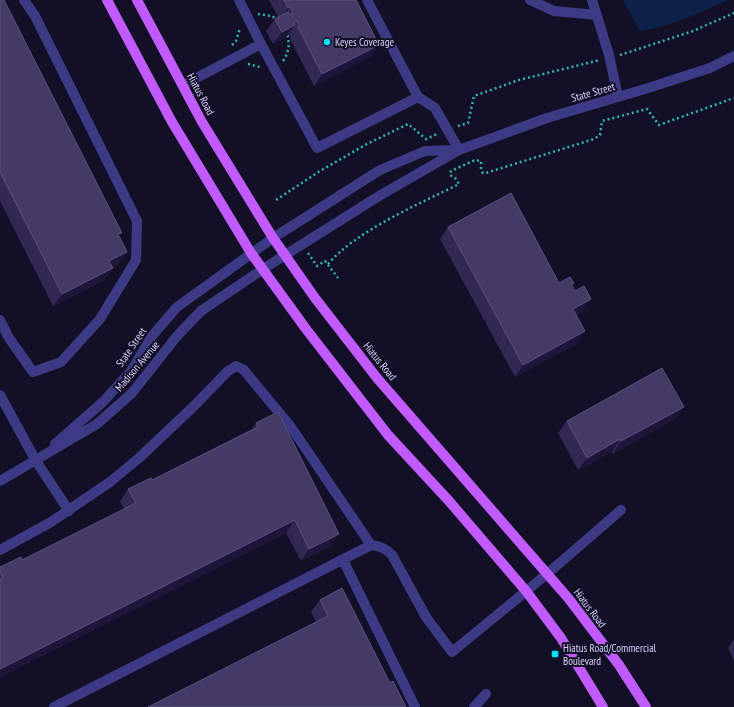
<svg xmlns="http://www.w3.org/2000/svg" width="734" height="707" font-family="'PT Sans Narrow',sans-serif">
  <rect width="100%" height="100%" fill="#130f26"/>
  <!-- water -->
  <path fill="#0c2248" d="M623,0H728C699,13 671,27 640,31Z"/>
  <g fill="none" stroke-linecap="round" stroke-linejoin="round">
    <!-- path -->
    <path stroke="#2fb8b0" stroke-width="2.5" stroke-dasharray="2 3" stroke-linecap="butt" d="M258,14L272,16L277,20
      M232,45L236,41L240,28
      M620,55L693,31L734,13
      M283,61C289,52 290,44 287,34
      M248,64L260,67
      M458,126L468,123L474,96L519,80L600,60
      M276,200L320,171L365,145L408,124L426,139L437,134
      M308,253L317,266L325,261L338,278
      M328,264C356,231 419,204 459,184L455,178L450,175L451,171L475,160L481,161V170L483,173H486L594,139L600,135L602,121L647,109L659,125L734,98"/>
    <!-- minor -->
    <path stroke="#3d3a85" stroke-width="10" d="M367,0L418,97L435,108L459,150
      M530,0L554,11L597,15
      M592,0L609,55L618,97
      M261,44L317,148L418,97
      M183,85L261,44L239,0
      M0,320L9,338L33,372L61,362L100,319L136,260L137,221L35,16L24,0
      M0,395L36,461L69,511
      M55,444L104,401L131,371L152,336L177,307L273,238L380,170L425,151L457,150
      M0,481L97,424L132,393L177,336L201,311L263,269L379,196L459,150L547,118L645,89L710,68L734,56
      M0,550L51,522L110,482L139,458L193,407L228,371L236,366L243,369L291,427L371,545C381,546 386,549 392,555L426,617L452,652L547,574L621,510
      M343,560L415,707
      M54,707L371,545
      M474,707L486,694"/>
    <!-- major -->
    <path stroke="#c25bff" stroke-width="10" d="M107,0L172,122L251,253L306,329L388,435L449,501L526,591L561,638L603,707
      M137,0L202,122L273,238L315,298L377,378L569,599L619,665L646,707"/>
  </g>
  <!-- wall -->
  <path fill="#312854" d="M0,0L119,236V264L113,267L104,280L53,306L0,201Z
    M269,0H356L379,45L370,57L314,86L290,39L291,38L289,34L286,37L273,44L266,31L275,19L278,17Z
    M448,227L559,283H574L572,286L583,311L576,315V344L515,377L440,239Z
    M684,407L675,419L613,454L612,452L578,470L558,433L567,421Z
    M256,423L331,546L301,561L286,533L0,677V567L22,560L124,509L120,501L128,489L152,480L252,429Z
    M320,600L390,683L406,707L316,622L311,612Z
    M734,639V660L728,648Z"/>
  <!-- shaded-wall -->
  <path fill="#1d163a" d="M290,7L282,20L280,21L288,8Z
    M297,21L294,26L295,25L286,37L273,44L282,32L294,23Z
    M379,45L370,57L314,86L322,74Z
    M127,252L119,264L101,273L109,261Z
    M113,268L104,280L53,306L62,294Z
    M591,299L583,311L564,321L573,309Z
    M585,331L576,344L515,377L523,365Z
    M684,407L675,419L613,454L621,441Z
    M620,439L612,452L578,470L587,458Z
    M295,520L286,533L0,677V669Z
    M339,534L331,546L301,561L309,549Z"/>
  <!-- building -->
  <path fill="#433a66" stroke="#5a527e" d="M0,0H4L122,233L118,234L127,252L109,261L113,268L62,294L0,172Z
    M284,0H356L379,45L322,74L298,27L299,26L297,21L294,23L295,25L282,32L275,19L288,12L290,15L293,13L290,7L288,8Z
    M511,193L559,283L570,277L574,283L571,284L575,291L584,286L591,299L573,309L585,331L523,365L448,227Z
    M662,368L684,407L621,441L620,439L587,458L567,421Z
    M278,412L339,534L309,549L295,520L0,669V580L3,578L0,572V567L21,557L22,560L136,503L128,489L151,478L152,480L258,427L256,423Z
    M342,588L390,683L393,681L406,707H148L328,616L320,600Z"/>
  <!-- markers -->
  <g fill="#00e5ff" stroke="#130f26" stroke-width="1.5">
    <circle cx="327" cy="42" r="4"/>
    <rect x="551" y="650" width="8" height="8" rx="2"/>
  </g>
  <g text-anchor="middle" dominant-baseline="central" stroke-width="4" stroke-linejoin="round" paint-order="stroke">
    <!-- poi labels -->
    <g font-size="11" fill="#d9d4ff" stroke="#130f26" text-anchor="start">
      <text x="335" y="42">Keyes Coverage</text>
      <text x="563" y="648">Hiatus Road/Commercial<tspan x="563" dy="13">Boulevard</tspan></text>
    </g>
    <!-- street labels -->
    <g font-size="11" fill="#d9d4ff" stroke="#130f26">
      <text transform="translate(593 92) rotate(-16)">State Street</text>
      <text transform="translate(201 94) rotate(62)">Hiatus Road</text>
      <text transform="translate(131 347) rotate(-56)">State Street</text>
      <text transform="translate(380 361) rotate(51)">Hiatus Road</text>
      <text transform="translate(137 366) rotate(-50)">Madison Avenue</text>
      <text transform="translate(590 608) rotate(53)">Hiatus Road</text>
    </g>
  </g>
</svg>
